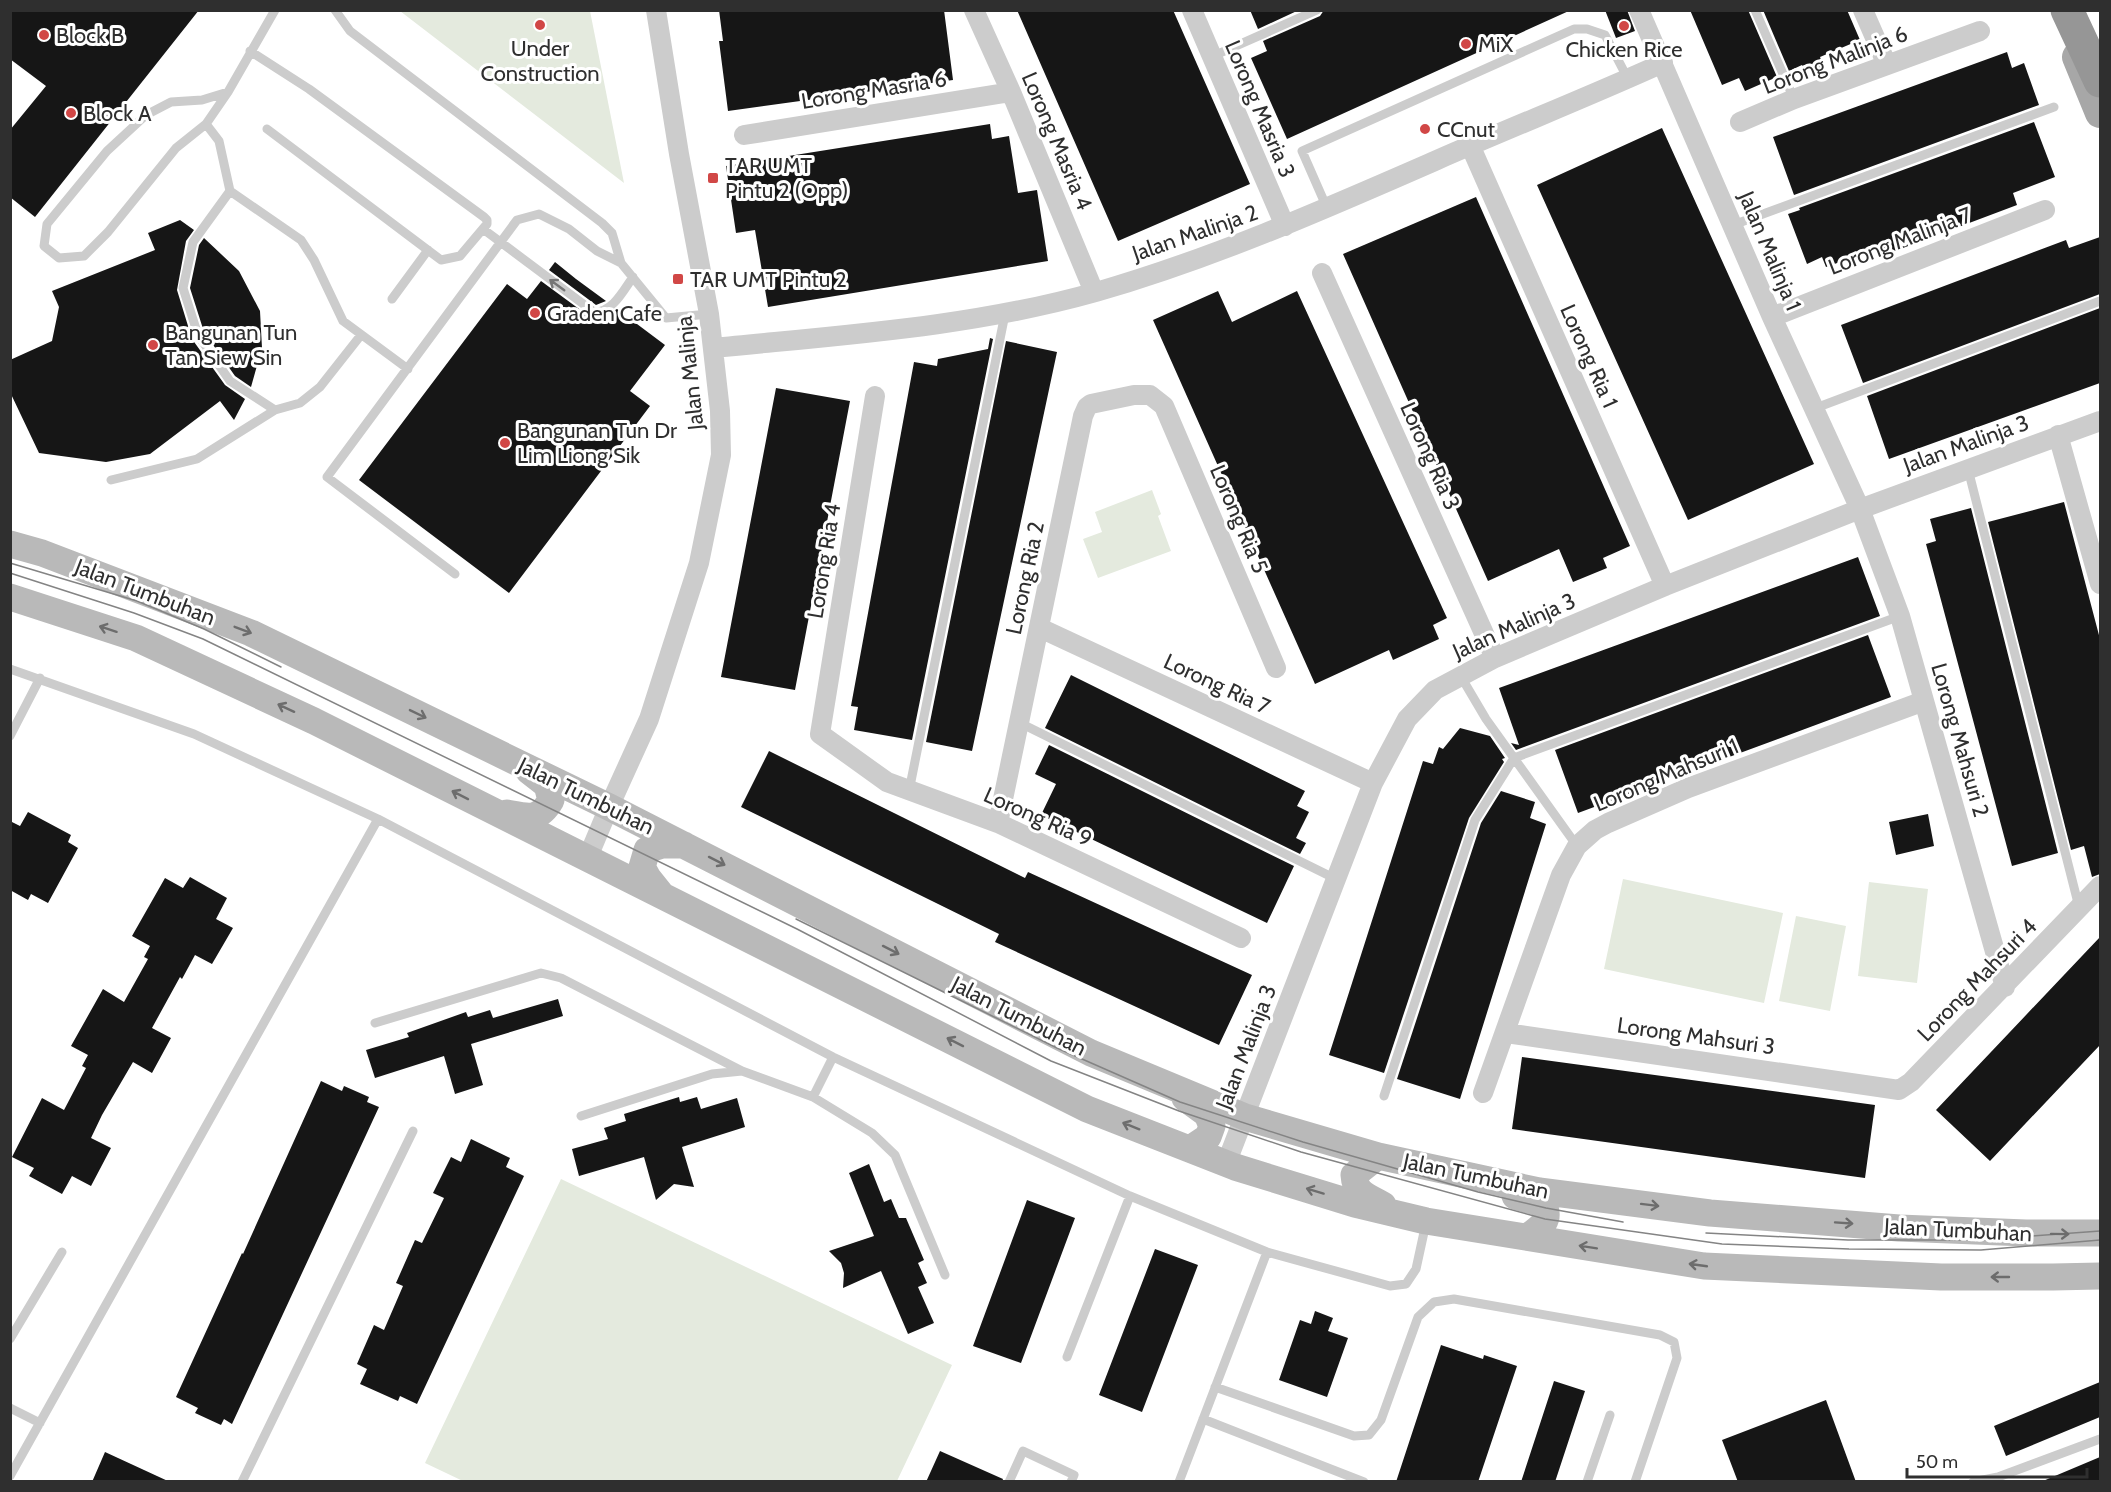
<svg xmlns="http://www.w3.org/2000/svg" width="2111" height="1492" font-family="Cabin,sans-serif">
  <rect width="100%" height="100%" fill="#fff"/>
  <!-- green -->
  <path fill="#e4eade" d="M400,11H590L624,183Z
    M1152,490L1161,514L1158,516L1171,551L1098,578L1083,539L1102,532L1095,512Z
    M1623,879L1783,913L1764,1003L1604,969Z
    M1869,882L1928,889L1917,983L1858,976Z
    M1796,916L1846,926L1830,1011L1779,1001Z
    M561,1179L952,1365L897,1481L465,1482L425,1463Z"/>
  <!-- building -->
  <path fill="#161616" d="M10,10H199L35,217L10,197V130L46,86L10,59Z
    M719,10H944L953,80L728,111L719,41H723Z
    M1017,10H1173L1250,184L1118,241Z
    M1250,10H1299L1258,29Z
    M1324,10H1571L1287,139L1251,58L1267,51L1263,41L1320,16Z
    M1605,10H1627L1635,31L1616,38Z
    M1690,10H1748L1777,77L1745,91L1739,78L1722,85Z
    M1763,10H1847L1860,40L1820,57L1824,66L1805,74L1802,65L1789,71Z
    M2007,52L2012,68L2024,63L2039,105L1794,195L1773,137Z
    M2034,122L2055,177L2013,193L2017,205L1871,260L1868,252L1826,267L1822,257L1807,264L1788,214L1800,210L1799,208Z
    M990,124L992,139L1009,136L1018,193L1037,190L1048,261L768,307L755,230L736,233L726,166Z
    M1662,128L1814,464L1688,520L1537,185Z
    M1476,197L1630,546L1603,558L1607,568L1573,582L1559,549L1488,581L1343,254Z
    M180,220L194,230L186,241L177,290L192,339L225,385L245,399L234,420L220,401L150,454L106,462L39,453L10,392V360L52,341L59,307L52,291L155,250L148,233Z
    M2100,237V294L1863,383L1841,325L2066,240L2069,248Z
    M204,238L239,271L260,311L262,348L251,387L235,376L204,332L190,288L199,245Z
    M555,262L576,279L606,301L596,305L549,270Z
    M541,281L590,317H603L617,309L665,345L630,391L650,406L509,593L359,480L507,284L527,299Z
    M1218,291L1232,322L1297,291L1447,618L1433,625L1439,639L1393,660L1389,650L1315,684L1153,320Z
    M2100,308V383L1889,459L1867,396Z
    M990,338L993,339L912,740L854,730L858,707L851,706L914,362L937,366L938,359L988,349Z
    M1006,341L1057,352L972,751L926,742Z
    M776,388L850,401L795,690L721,677Z
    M2064,502L2100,639V874L2092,877L2084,846L2071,850L1988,522Z
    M1971,508L2058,853L2012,866L1926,544L1936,541L1930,519Z
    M1858,557L1880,616L1516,750L1511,743L1519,745L1499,688Z
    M1868,635L1891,697L1578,813L1555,750Z
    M1071,675L1305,791L1297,806L1309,812L1296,838L1306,843L1300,854L1045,728Z
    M1460,728L1490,736L1505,758L1502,759L1504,762L1469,818L1384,1073L1329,1055L1423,761L1433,764L1439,747L1443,749Z
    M1049,745L1294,866L1267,923L1041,815L1056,784L1035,774Z
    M769,751L1025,878L1028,872L1252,975L1219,1045L995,942L999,934L741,807Z
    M1501,791L1535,802L1530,818L1546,824L1460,1099L1397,1079L1481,823Z
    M28,812L71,835L68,842L78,848L48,903L31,894L28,900L10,890V821L20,826Z
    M1928,814L1934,846L1896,855L1889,822Z
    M190,877L227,898L216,919L233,928L212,964L195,955L182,979L180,977L152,1028L171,1038L152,1073L133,1062L102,1115L91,1138L111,1148L91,1186L72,1176L62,1194L29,1176L34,1168L12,1157L42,1098L64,1110L86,1068L82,1066L88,1055L71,1046L103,989L124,1002L148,959L144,957L150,946L132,936L165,878L183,888Z
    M2100,937V1045L1990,1161L1936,1110Z
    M558,999L563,1016L471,1044L483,1085L455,1094L444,1056L375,1078L366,1050L409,1037L407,1033L466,1012L468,1017L490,1010L493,1018Z
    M1522,1057L1875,1105L1865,1178L1512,1129Z
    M321,1081L342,1091L344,1086L369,1097L367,1102L379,1107L232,1424L224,1419L221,1425L195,1413L198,1408L176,1397L242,1253L243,1254Z
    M679,1097L680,1102L697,1097L701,1109L737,1098L745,1127L682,1147L694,1187L674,1184L656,1200L644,1157L579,1176L572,1149L608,1139L604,1128L626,1121L624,1114Z
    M471,1139L510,1158L506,1167L524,1176L417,1404L400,1396L398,1401L360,1384L367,1369L357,1364L374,1325L384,1330L403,1286L396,1283L415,1240L422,1243L444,1198L433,1193L451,1157L461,1162Z
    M869,1164L884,1202L891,1199L899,1218H906L924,1260L918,1263L927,1283L918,1287L934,1323L908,1334L881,1271L843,1288L844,1273L841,1263L829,1251L874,1236L849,1173Z
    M1027,1200L1075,1218L1021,1363L973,1346Z
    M1155,1249L1198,1265L1142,1412L1099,1395Z
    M1315,1311L1333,1318L1328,1331L1348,1338L1327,1397L1279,1380L1300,1320L1311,1324Z
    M1441,1345L1483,1359L1484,1355L1517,1366L1478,1482H1396Z
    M1554,1381L1585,1391L1555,1482H1521Z
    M2100,1382V1417L2006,1456L1994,1426Z
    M1826,1400L1856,1482H1738L1722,1440Z
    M940,1451L1003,1479L1002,1482H926Z
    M105,1452L170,1482H92Z
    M2100,1457V1482H2043V1481Z"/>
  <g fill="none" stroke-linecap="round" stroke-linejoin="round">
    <!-- lane -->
    <path stroke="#ccc" stroke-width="9" d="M335,10L350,31L602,223L612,233L621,263
      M1755,10L1794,99
      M250,51L309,89L484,217L487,220V224L460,256L441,260L267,129
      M1211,57L1317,10
      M228,92L202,100L171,102L146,115L107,151L47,224L44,246L59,258L84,256L108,232L176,148L206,124L228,92L275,10
      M206,124L219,141L230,191L301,240L314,260L343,321L408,369
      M230,191L193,242L183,288L198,335L230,381L275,410
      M1327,208L1302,151L1574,29H1587L1605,35L1628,79
      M1733,225L2054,107
      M483,229L594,312C613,312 623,291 633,277
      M392,299L428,250
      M1813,409L2100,301
      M1968,469L2079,907
      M111,480L197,459L275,410L300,403L320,387L361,335
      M455,574L327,477L517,220L539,214L569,229L597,251L621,263L666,318L709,314
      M10,669L194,734L378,819L833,1057L1130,1196L1267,1252L1390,1286L1406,1284L1416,1269L1426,1223
      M1460,675L1486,719L1577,846
      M1020,723L1336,879
      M10,736L40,678
      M909,791L1005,314
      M375,1023L541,973L561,978L742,1071L813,1097L872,1133L895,1155L945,1275
      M1384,1096L1475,820L1514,758L1900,616
      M813,1097L833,1057
      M581,1116L712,1074L742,1071
      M10,1339L62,1252
      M1067,1357L1130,1196
      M1215,1387L1354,1436L1369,1435L1381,1420L1418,1317L1434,1302L1454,1299L1660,1335L1674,1342L1677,1358L1635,1482
      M10,1408L40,1423
      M1203,1419L1364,1482
      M10,1476L378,819
      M242,1482L413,1131
      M1009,1482L1023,1451L1074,1475L1071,1482
      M1179,1482L1267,1252
      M1587,1482L1610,1415
      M1973,1482L1998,1477L2100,1439"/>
    <!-- street -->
    <path stroke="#ccc" stroke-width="20" d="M974,10L1011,92L1094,292
      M1192,10L1285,226
      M1639,10L1772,317L1860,509L1900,616L2005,987
      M1863,10L1887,65
      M1740,122L1794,99L1980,31
      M744,135L1011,92
      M1470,145L1665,586
      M1322,273L1495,658
      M1772,317L2045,210
      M714,348C842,335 972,327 1096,292C1214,258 1325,209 1437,160C1512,127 1588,97 1663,63
      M875,396L820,734L887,782L998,823L1241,938
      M2058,435L2100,584
      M1040,628L1373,783
      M998,823L1083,416L1087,407L1091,404L1134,395H1150L1164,406L1276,668
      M588,857L609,807L649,719L699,563L721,455L720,411L709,314L679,154L656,10
      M1506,1033L1899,1090L1911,1082L2100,886
      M1483,1093L1561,875L1577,846L1595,830L1608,823L1688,788L1924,701
      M1226,1164L1373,783L1407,719L1435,690L1495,658L1665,586L1860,509L2100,421"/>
    <!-- secondary -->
    <path stroke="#b9b9b9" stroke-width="27" d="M10,544L42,553L251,633L609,807L1091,1053L1245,1117L1378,1156L1539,1191L1710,1213L1899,1228L2026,1233H2100
      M10,597L136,638L314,721L1087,1109L1235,1167L1355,1204L1426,1221L1704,1266L1941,1277H2053L2100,1276
      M507,813C529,817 539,821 551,800L547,785L529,771
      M660,893L648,878L642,867L647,850L662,845H684
      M1185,1098L1207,1114L1212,1126L1208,1137L1190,1149
      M1378,1156L1354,1175C1355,1194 1368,1196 1383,1205
      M1515,1196L1543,1204C1552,1221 1540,1228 1527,1237"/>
    <!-- primary -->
    <path stroke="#a7a7a7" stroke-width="30" d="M2077,57L2100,113"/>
    <!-- highway -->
    <path stroke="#969696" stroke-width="33" d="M2067,10L2100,81"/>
    <!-- tram -->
    <path stroke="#848484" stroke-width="1.5" d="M10,563L137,601L204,629L281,667
      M10,573L134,613L203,639L797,929L1051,1061L1179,1111L1301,1152L1545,1219L1722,1244L1849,1249L1981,1250L2100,1240
      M796,919L1057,1048L1180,1102L1303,1142L1478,1192L1546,1208L1623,1222
      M1706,1233L1848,1240H1980L2100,1231"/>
  </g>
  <!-- one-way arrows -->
  <defs><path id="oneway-shaft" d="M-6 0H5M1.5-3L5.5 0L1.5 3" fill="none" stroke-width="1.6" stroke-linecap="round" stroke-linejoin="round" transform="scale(1.5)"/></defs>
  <use stroke="#767676" href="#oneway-shaft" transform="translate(557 285) rotate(-144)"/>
  <g stroke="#6d6d6d">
    <use href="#oneway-shaft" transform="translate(108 629) rotate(-162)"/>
    <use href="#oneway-shaft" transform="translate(243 630) rotate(21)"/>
    <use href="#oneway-shaft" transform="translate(286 708) rotate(-155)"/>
    <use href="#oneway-shaft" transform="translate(418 714) rotate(26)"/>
    <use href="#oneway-shaft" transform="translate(460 795) rotate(-153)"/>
    <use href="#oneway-shaft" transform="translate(717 861) rotate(27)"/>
    <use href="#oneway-shaft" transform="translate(891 950) rotate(27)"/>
    <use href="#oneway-shaft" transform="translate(955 1042) rotate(-153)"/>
    <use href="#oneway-shaft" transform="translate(1131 1126) rotate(-158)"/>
    <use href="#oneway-shaft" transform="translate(1315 1191) rotate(-163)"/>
    <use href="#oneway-shaft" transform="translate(1650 1205) rotate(7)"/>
    <use href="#oneway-shaft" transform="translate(1844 1223) rotate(4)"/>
    <use href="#oneway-shaft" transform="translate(2060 1234) rotate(1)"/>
    <use href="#oneway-shaft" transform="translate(1588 1247) rotate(-171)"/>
    <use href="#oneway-shaft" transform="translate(1698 1265) rotate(-172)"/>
    <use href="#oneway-shaft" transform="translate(2000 1277) rotate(-180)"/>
  </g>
  <!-- markers -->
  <g fill="#d14746" stroke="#fff" stroke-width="2">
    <circle cx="540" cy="25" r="6"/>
    <circle cx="1624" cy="26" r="6"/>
    <circle cx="44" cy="35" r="6"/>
    <circle cx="1466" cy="44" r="6"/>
    <circle cx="71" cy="113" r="6"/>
    <circle cx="1425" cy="129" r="6"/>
    <rect x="707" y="172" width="12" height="12" rx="3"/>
    <rect x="672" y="273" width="12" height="12" rx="3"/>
    <circle cx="535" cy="313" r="6"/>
    <circle cx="153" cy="345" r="6"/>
    <circle cx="505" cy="443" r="6"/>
  </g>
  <g text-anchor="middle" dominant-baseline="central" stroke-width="6" stroke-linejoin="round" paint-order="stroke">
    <!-- poi labels -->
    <g font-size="22" fill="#2f2f2f" stroke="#fff" text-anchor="start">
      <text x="56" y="35">Block B</text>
      <text x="1478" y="44">MiX</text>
      <text x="540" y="48" text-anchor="middle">Under<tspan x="540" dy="25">Construction</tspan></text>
      <text x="1624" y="49" text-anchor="middle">Chicken Rice</text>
      <text x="83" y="113">Block A</text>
      <text x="1437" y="129">CCnut</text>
      <text x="725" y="165">TAR UMT<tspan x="725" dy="25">Pintu 2 (Opp)</tspan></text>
      <text x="690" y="279">TAR UMT Pintu 2</text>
      <text x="547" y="313">Graden Cafe</text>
      <text x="165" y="332">Bangunan Tun<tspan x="165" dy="25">Tan Siew Sin</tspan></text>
      <text x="517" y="430">Bangunan Tun Dr<tspan x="517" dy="25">Lim Liong Sik</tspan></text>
    </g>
    <!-- street labels -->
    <g font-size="22" fill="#2f2f2f" stroke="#fff">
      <text transform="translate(1835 60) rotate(-21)">Lorong Malinja 6</text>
      <text transform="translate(874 90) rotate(-9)">Lorong Masria 6</text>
      <text transform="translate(1260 109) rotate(67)">Lorong Masria 3</text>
      <text transform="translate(1057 141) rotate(67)">Lorong Masria 4</text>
      <text transform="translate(1195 233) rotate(-19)">Jalan Malinja 2</text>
      <text transform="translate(1900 241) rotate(-21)">Lorong Malinja 7</text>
      <text transform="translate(1770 251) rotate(67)">Jalan Malinja 1</text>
      <text transform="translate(1589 356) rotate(66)">Lorong Ria 1</text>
      <text transform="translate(690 373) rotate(-96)">Jalan Malinja</text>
      <text transform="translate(1966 444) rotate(-20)">Jalan Malinja 3</text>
      <text transform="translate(1430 456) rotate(66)">Lorong Ria 3</text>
      <text transform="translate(1239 519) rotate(67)">Lorong Ria 5</text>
      <text transform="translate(824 561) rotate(-81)">Lorong Ria 4</text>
      <text transform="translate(1025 578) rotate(-78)">Lorong Ria 2</text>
      <text transform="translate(145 592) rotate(21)">Jalan Tumbuhan</text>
      <text transform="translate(1514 626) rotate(-24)">Jalan Malinja 3</text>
      <text transform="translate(1217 684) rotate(25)">Lorong Ria 7</text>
      <text transform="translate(1960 740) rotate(74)">Lorong Mahsuri 2</text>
      <text transform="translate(1666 775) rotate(-23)">Lorong Mahsuri 1</text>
      <text transform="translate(586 796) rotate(26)">Jalan Tumbuhan</text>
      <text transform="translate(1038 817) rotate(24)">Lorong Ria 9</text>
      <text transform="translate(1977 980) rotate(-46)">Lorong Mahsuri 4</text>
      <text transform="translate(1019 1016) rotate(27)">Jalan Tumbuhan</text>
      <text transform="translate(1696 1036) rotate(8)">Lorong Mahsuri 3</text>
      <text transform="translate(1246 1047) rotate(-69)">Jalan Malinja 3</text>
      <text transform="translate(1476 1176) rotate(12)">Jalan Tumbuhan</text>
      <text transform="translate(1958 1230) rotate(3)">Jalan Tumbuhan</text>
    </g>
  </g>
  <!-- border -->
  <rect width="2111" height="1492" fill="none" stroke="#2f2f2f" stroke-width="24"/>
  <!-- scale -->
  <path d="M1907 1468v9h180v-9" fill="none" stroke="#2f2f2f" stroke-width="3"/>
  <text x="1916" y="1468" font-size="18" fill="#2f2f2f" stroke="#ffffff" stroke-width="4.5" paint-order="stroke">50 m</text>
</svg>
